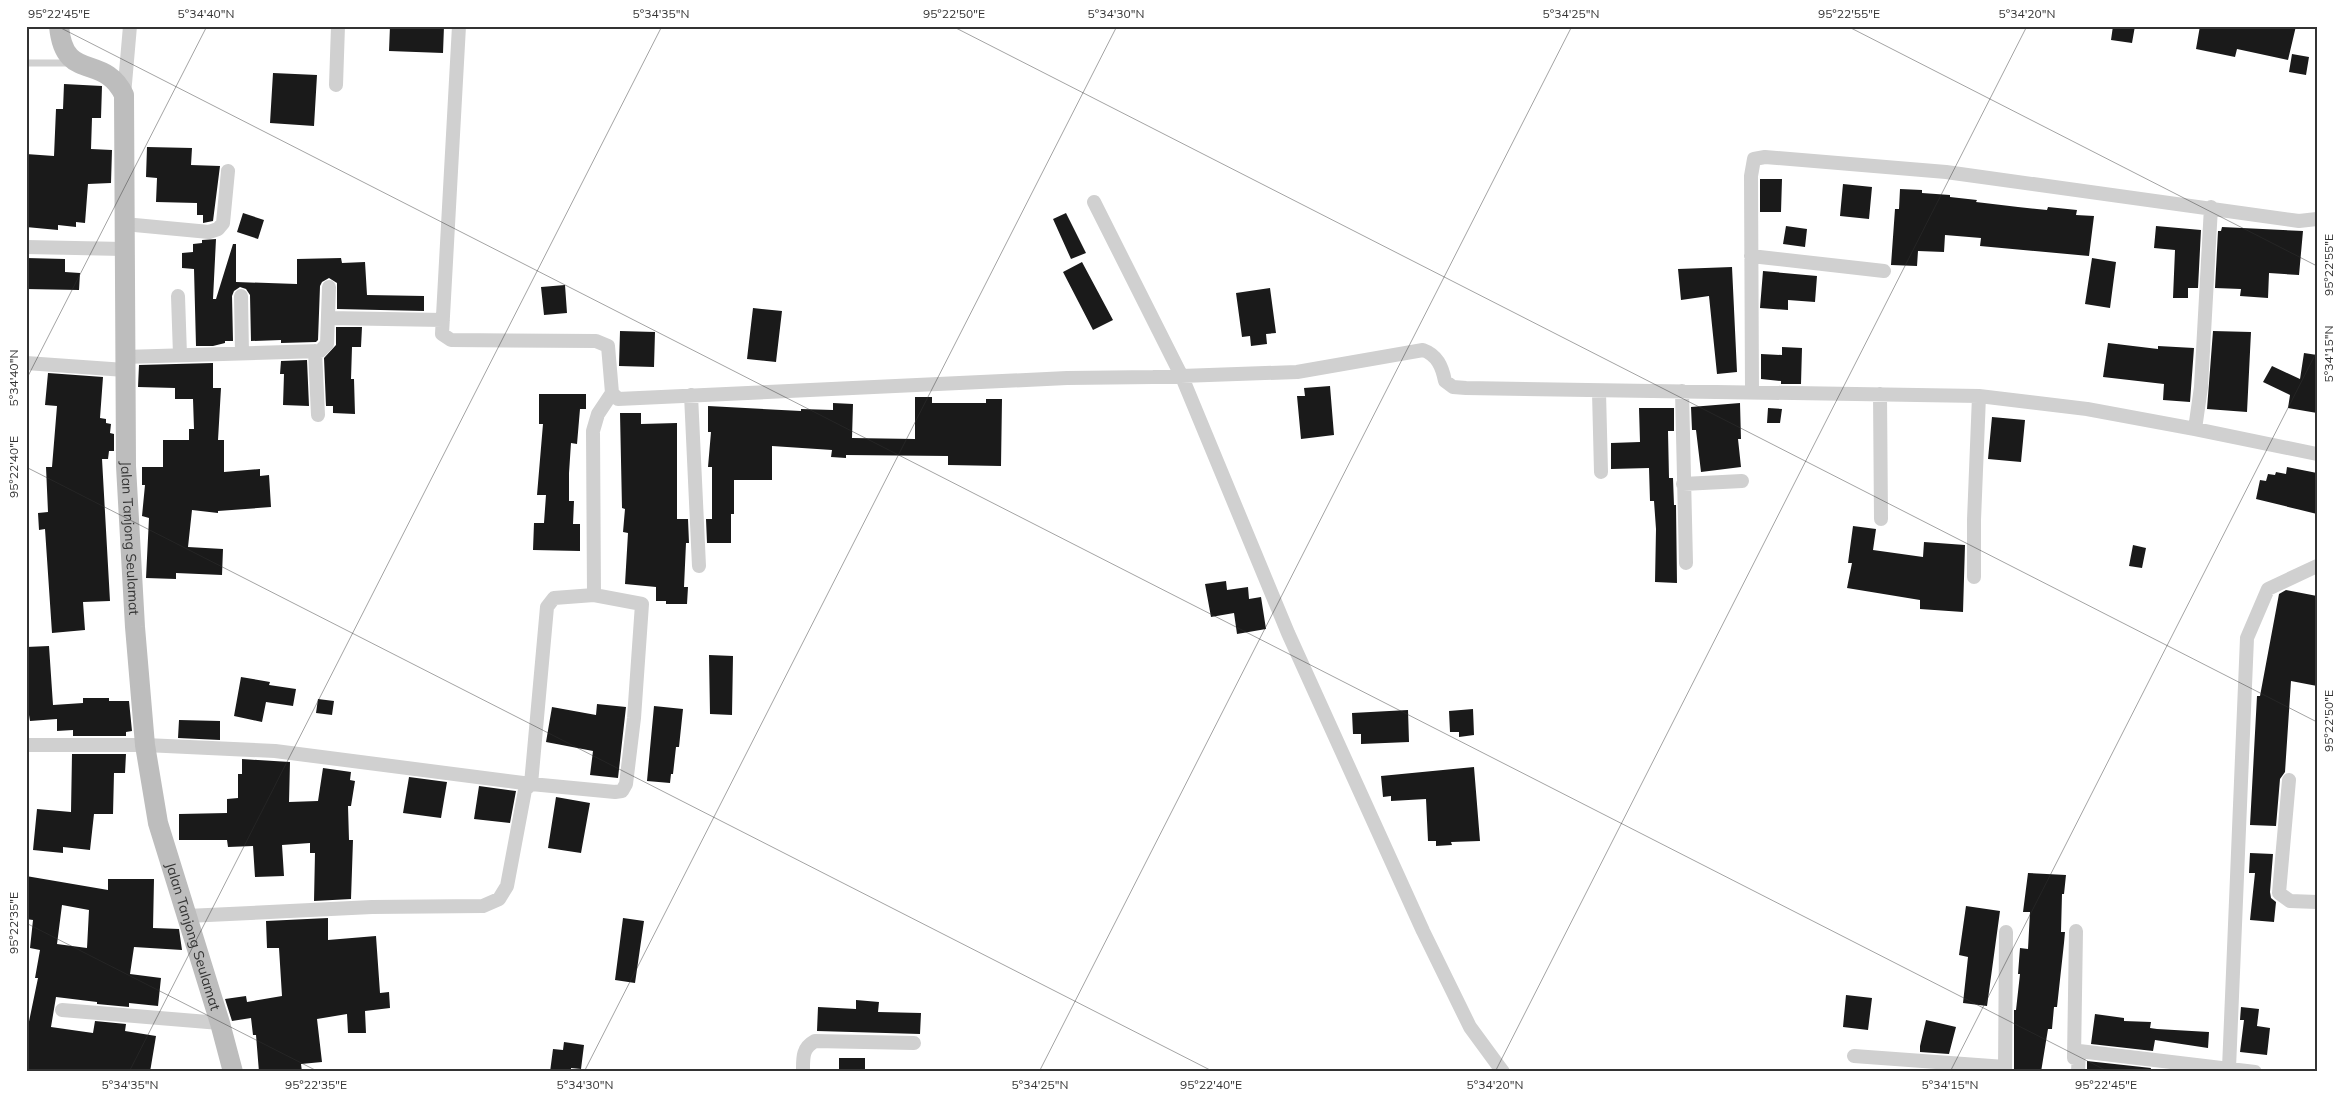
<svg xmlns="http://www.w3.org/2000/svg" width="2343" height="1098" font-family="Mulish,sans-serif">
  <rect width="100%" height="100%" fill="#fff"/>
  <!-- building -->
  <path fill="#1a1a1a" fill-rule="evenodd" d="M390,26H444L443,53L389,51Z
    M2113,26H2135L2132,43L2111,40Z
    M2200,26H2296L2288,60L2237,49L2235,57L2196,49Z
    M2292,54L2309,57L2306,75L2289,72Z
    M273,73L317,75L314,126L270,123Z
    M64,84L102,86L101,118H92L91,149L112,150L111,183L88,184L85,223L76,222V227L58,225V230L26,227V154L54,156L56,109H63Z
    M147,147L192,148L191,165L220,166L213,221L203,223V215H197V203L156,202L157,178L146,177Z
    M1760,179H1782L1781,212H1760Z
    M1843,184L1872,187L1869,219L1840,216Z
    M1900,189L1922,190V193L1950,195V197L1977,200L1976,202L2018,207L2047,210L2048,207L2077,210L2076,215L2094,216L2089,256L1980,246L1981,238L1945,235L1944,252L1918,251L1917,266L1891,265L1895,209H1899Z
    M243,213L264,220L258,239L237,232Z
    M1066,213L1086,253L1071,259L1053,219Z
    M1786,226L1807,229L1805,247L1783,244Z
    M2156,226L2201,230L2198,288H2188V298H2173L2175,250L2154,248Z
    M2222,227L2303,231L2299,275L2269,273L2268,298L2240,296L2241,289L2215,288L2218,231H2221Z
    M216,239L213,299H216L233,244H236V282L297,284V259L341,258L342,263L365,262L367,295L424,296V311L337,309V283L329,278L322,282L320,286L318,340L316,342L281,343V340L251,341L250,295L246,289L240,287L234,291L232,296L233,341H225V343L213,346H196L194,269L182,268V253L193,252V244L202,243V240Z
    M26,258L65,259V272L80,273L79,290L26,289Z
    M2092,258L2116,262L2110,308L2085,304Z
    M1082,262L1113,320L1093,330L1063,272Z
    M1732,267L1737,372L1717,374L1709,296L1681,300L1678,269Z
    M1763,271L1817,276L1815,302L1788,300V310L1760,308Z
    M565,285L567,313L544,315L541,287Z
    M1270,288L1276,333L1266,334L1267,344L1251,346L1250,336L1242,337L1236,293Z
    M753,308L782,311L776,362L747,359Z
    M336,327H362L361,347H352L351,379H354L355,414L333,413V406H326L324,358L336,345Z
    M620,331L655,332L654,367L619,366Z
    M2213,331L2251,332L2247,412L2207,409Z
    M2108,343L2158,349V346L2194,348L2190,402L2163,400L2164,384L2103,377Z
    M1782,347L1802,348L1801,384H1781V381L1761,379V354L1782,355Z
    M2304,353L2317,355V413L2288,408L2290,395L2263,382L2272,366L2300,379Z
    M307,360L309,406L283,405L284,374H280L281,361Z
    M213,363V388H221L218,440H224V472L260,469V476L269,475L271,507L218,511V513L192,510L188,547L223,549L222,575L176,573V579L146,578L149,518L142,516L145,485H142V467H163V440H189V429H194L193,399H175V388L138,387L139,365Z
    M48,373L103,377L100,418L106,419V423L111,424L110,433L114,434V451H109L108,459H102L110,601L83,602L85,630L52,633L45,529L39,530L38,513L48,512L46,467H52L57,406L45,405Z
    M1330,386L1334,435L1301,439L1297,396H1305L1304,388Z
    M539,394H586V409H580L577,444L571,443L569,473V501H574L573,524H580V551L533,550L534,523H544L546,495H537L543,424H539Z
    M915,397H932V403H986V399H1002L1001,466L948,465V456L846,455V458L831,457L832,450L772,446V480H734V514H731V543H707L706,519H712V467H708L711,432H708V406L801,411V409L833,410V403L853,404L852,438L915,439Z
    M1740,403L1741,439H1738L1741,467L1701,472L1696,430H1692L1691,407Z
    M1639,408H1674V431H1668L1669,478H1673L1674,505H1676L1677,583L1655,582L1656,529L1654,501H1650L1649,468L1611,469V443L1640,442Z
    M1768,408L1782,409L1780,423H1767Z
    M620,413H641V424L677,423V519H688L689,543H686L684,587H688L687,604H666V601H656V587L625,584L628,533L623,532L625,509L622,508Z
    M1992,417L2025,420L2021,462L1988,459Z
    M2287,467L2317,473V514L2256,499L2260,480L2266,481L2268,474L2275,475L2276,472L2286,474Z
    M1853,526L1876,529L1873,550L1923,557L1924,542L1965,545L1963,612L1920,609V600L1847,588L1852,563H1848Z
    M2133,545L2146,548L2142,568L2129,566Z
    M1226,581L1227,590L1248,587L1249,599L1261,597L1266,629L1237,634L1234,613L1211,617L1205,584Z
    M2286,590L2317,596V686L2291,681L2285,772L2280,779L2276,826L2250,825L2257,696H2260L2279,594Z
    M49,646L53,705L83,703V698H109V701H129L132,731L126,732V736H73V730L57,731V719L30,721L29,715H26V647Z
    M709,655L733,656L732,715L710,714Z
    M241,677L270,682L269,685L296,689L293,706L266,702L262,722L234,716Z
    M318,699L334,701L332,715L316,713Z
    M597,704L626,707L618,778L590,775L593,751L546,742L552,707L596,715Z
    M654,706L683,709L679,747H676L673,774H671L670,783L647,781Z
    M1473,709L1474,735L1459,737V732H1450L1449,711Z
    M1408,710L1409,742L1361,744V734H1353L1352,713Z
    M179,720L220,721V740L178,738Z
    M72,754H126L125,773H114L113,814H94L90,850L63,847V853L33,850L37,809L71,812Z
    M242,759L290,762L289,802L318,801L323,768L351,772L350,780L355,781L351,806H348L349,840H353L351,899L314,901L315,853H310V843L282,845L284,876L255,877L253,846L228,847L227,840H179V814L227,813V799L238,798V774H242Z
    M1474,767L1480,841L1451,842L1452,845L1436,846V841H1428L1426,799L1391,801V796L1383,797L1381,776Z
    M409,777L447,782L441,818L403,813Z
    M479,786L516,791L510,823L474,819Z
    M556,797L590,803L581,853L548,848Z
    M2250,853L2273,854L2270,892L2271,898L2276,902L2274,922L2250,920L2255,873H2249Z
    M2028,873L2066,875L2064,894H2062L2061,932H2065L2064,943L2057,1007H2054L2052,1029H2048L2041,1072H2014V1010H2016L2020,974H2018L2020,948L2028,949L2030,912H2023Z
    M26,876L108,890V879H154L153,928L179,929L182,950L134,947L130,974L161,978L158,1006L129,1003V1007L97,1004V1002L56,997L51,1027L93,1033L95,1021L126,1024L125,1031L156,1036L150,1072H26V1036L38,978H35L40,950L30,948L33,920L26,919ZM62,905L89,910L87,948L57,944Z
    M1966,906L2000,911L1987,1006L1963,1003L1968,957L1959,955Z
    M328,918V940L376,936L380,993L389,992L390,1008L365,1011L366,1033H348L347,1014L317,1019L322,1062L301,1064L302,1072H259L256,1035H253L251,1018L232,1021L225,999L246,996L247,1002L282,996L279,948H267L266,921Z
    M623,918L644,921L635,983L615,980Z
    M1846,995L1872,998L1868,1030L1843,1027Z
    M856,1000L879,1002L878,1012L921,1013L920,1034L817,1031L818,1007L856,1009Z
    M2241,1007L2259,1009L2257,1026L2270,1028L2267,1055L2240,1052L2244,1020H2240Z
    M2095,1014L2124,1018V1021L2151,1022L2150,1028L2157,1029L2209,1032L2208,1048L2155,1040L2153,1051L2091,1044Z
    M1926,1020L1956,1027L1949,1054L1920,1052V1046Z
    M564,1042L584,1045L581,1069L571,1068V1072H550L553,1049L563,1050Z
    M839,1058H865V1072H839Z
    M2087,1061L2151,1068L2150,1072H2087Z"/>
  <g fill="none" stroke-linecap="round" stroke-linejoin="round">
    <!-- lane -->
    <path stroke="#d0d0d0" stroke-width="7" d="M26,63H71"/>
    <!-- street -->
    <path stroke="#d0d0d0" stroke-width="14" d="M459,26L442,334L451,340L596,341L608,346L612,393L618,399L1067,378L1153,377L1297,372L1423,350C1437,355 1442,366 1445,381L1453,387L1466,388L1979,396L2087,409L2195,429L2317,454
      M336,85L338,26
      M124,95L130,26
      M1094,202L1182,377L1288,633L1423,931L1470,1027L1503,1072
      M124,224L209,232L218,229L223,223L228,171
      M26,247L124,249
      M1751,256L1884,271
      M178,296L180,355
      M241,296L242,353
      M329,318L443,320
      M315,351L318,415
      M124,357L320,351L327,344L329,287
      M26,363L125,370
      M1682,391L1686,563
      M1752,391L1751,176L1754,159L1765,157L1946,172L2299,221L2317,219
      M1599,392L1601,472
      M1880,394L1881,519
      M691,395L699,566
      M2195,429L2201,387L2211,207
      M1683,484L1742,481
      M1974,577V520L1979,396
      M26,745H145L275,751L531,784L547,607L554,598L594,595
      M2289,780L2279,893L2290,901L2317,902
      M187,916L372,907L483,906L499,899L507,886L525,790L531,784L615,792L622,791L626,784L634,718L642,604L594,595L593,431L598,414L612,393
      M62,1010L220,1023
      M2079,1051L2255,1072
      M1854,1056L2005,1067
      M2076,1056L2074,1058L2076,931
      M2229,1068L2247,638L2268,589L2317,566
      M803,1072C803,1058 802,1048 815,1041L914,1043
      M2005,1072L2006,932
      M2078,1072L2079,1051"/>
    <!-- secondary -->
    <path stroke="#bdbdbd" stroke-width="20" id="s1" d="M59,26C64,84 104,52 124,95L126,466L135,627L145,745L158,823L220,1023L233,1072"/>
  </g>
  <!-- ticks -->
  <path fill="none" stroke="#333" stroke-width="1" stroke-opacity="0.45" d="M57,26L2109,1072M952,26L2317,722M1847,26L2317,266M26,380L207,26M26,467L1214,1072M26,923L319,1072M129,1072L662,26M584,1072L1117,26M1039,1072L1572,26M1495,1072L2027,26M1950,1072L2317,351"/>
  <g text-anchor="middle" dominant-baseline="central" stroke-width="5" stroke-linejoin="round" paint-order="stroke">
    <!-- street labels -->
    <g font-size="14" fill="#333" stroke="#fff">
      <text stroke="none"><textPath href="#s1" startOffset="545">Jalan Tanjong Seulamat</textPath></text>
      <text stroke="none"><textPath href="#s1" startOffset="950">Jalan Tanjong Seulamat</textPath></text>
    </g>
  </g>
  <!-- border -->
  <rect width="2343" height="1098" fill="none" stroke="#ffffff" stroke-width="55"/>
  <rect x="28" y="28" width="2288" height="1042" fill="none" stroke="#333" stroke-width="2"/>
  <g font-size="12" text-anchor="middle" fill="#333">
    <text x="59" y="18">95°22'45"E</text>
    <text x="206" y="18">5°34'40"N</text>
    <text x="661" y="18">5°34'35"N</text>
    <text x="954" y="18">95°22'50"E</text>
    <text x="1116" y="18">5°34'30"N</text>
    <text x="1571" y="18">5°34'25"N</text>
    <text x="1849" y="18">95°22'55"E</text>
    <text x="2027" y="18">5°34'20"N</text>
    <text transform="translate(2329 265) rotate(-90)" y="4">95°22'55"E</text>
    <text transform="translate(2329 354) rotate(-90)" y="4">5°34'15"N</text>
    <text transform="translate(14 378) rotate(-90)" y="4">5°34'40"N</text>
    <text transform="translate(14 467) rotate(-90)" y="4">95°22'40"E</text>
    <text transform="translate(2329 721) rotate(-90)" y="4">95°22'50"E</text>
    <text transform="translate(14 923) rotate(-90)" y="4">95°22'35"E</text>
    <text x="130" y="1089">5°34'35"N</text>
    <text x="316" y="1089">95°22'35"E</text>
    <text x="585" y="1089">5°34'30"N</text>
    <text x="1040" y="1089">5°34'25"N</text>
    <text x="1211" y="1089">95°22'40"E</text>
    <text x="1495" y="1089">5°34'20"N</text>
    <text x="1950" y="1089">5°34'15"N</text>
    <text x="2106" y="1089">95°22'45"E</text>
  </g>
</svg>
